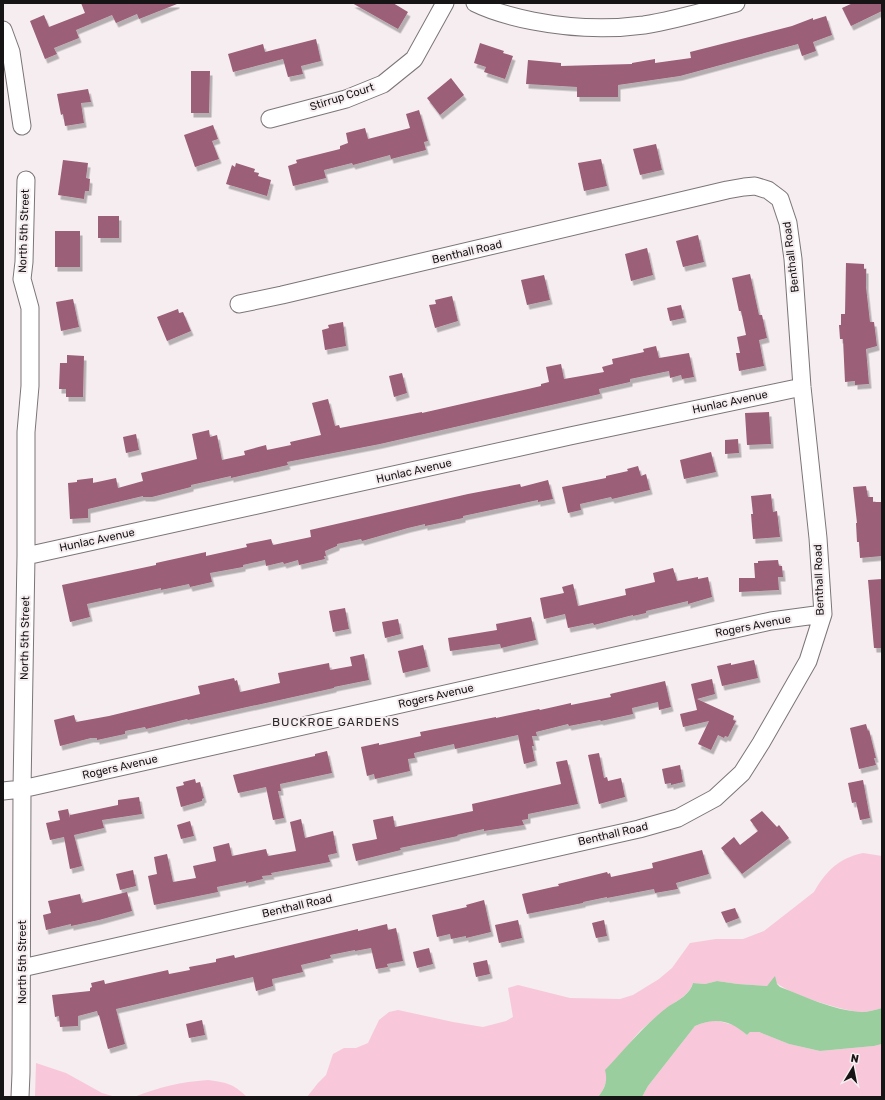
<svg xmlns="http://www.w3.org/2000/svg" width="885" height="1100" font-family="Rubik,sans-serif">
  <defs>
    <filter id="shadow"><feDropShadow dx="2.5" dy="4.5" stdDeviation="0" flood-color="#0004"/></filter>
  </defs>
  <rect width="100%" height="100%" fill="#f5edf0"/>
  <!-- green -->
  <path fill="#f8c7d9" d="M863,853L882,856V1008C875,1010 868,1012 860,1012C841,1010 786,994 773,980L767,986L738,984L717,981L705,984L693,983C689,996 675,1001 665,1010C657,1016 649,1023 641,1030C629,1042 615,1063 608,1078C604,1086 604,1090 598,1097H307L318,1083L326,1075L333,1054L344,1048H356L368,1043L379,1020L389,1012L398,1010L453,1022L483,1027L506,1021L513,1017L508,988L518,985L570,998L620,999L633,995L659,979L672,968L690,943L716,939H743L764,931L814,892C826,871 839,858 863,853Z
    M715,1020L737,1026L747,1035L750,1032H759L789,1044L820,1051L874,1046L882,1044V1097H642L648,1086L695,1026L703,1023Z
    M36,1063L66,1073L102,1093L116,1097H35Z
    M208,1080C228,1083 232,1083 247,1097H134C159,1087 181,1082 208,1080Z"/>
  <!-- water -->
  <path fill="#9ace9e" d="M775,976L777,984L780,987C806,997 832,1010 861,1012C868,1012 875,1010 882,1008V1044L874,1046L820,1051L789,1044L759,1032H750L747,1035C730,1020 716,1017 695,1026L648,1086L642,1097H598C605,1088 608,1081 605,1070C626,1048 645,1024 669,1006C679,1000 690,994 693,983L705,984L717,981L738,984L767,986Z"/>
  <!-- building -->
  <path fill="#9b5e77" filter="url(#shadow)" d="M81,3H177V4L139,19L137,14L116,23L112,15L76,30L79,38L54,48L57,54L45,59L30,21L44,15L49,27L85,13Z
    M352,3H393L408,12L398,29Z
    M853,3H882V11L851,26L842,8Z
    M826,16L832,35L813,42L816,51L802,56L798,44L680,76L618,85V97H577V87L526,84L528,60L561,63V66L632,64V63L655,59V63L691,58L690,52L792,26L813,18V20Z
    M316,39L321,61L301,66L303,74L288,77L283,59L233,72L228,54L263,44L265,52Z
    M480,43L504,51L503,53L513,56L505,79L484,72L486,67L474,63Z
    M191,71H210L209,113H191Z
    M451,78L464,95L440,115L427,98Z
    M88,89L91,102L81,103L84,123L65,126L63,114L61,115L57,94Z
    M419,110L428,141L424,142L426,150L391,159L390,155L353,165L352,163L324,170L326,178L293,186L288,166L297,163L296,160L340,149V146L348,143L346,133L365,128L368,139L410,128L406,114Z
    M213,125L218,139L212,141L219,159L195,167L184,135Z
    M656,144L662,170L640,175L633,149Z
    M601,159L607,186L584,191L578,163Z
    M63,160L88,163L86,178L90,179L89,191H85L84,199L58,195Z
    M236,163L255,169L254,172L259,173L258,176L271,180L267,196L226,184L232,165L235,167Z
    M98,216H119V238H98Z
    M55,231H80V267H55Z
    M698,235L704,262L683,267L676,241Z
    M647,248L653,275L631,281L625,254Z
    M846,263L864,264V269H866V287L870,322H874L877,346L866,349L869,384L855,385V381L845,382L843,339H840L839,325H841V314H845Z
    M750,274L759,315H762L767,338L759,340L764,366L739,371L736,353H740L737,337L746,335L741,311H739L732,278Z
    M544,275L550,300L527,305L521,280Z
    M452,296L458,321L435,328L429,305L436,304L435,300Z
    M73,299L79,327L61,331L56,302Z
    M681,305L684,318L670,321L667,308Z
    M178,309L179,313L183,312L191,331L167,341L157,317Z
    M343,322L346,346L325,350L322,330L329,328L328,325Z
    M656,346L659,358L689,353L694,377L682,379L681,375L670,378L669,371L630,379V382L599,389L600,394L380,444L287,462L288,465L231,478V476L191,485V487L152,497H143V496L88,509V518L70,519L68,483L77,482V480L93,478V483L116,478L118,488L143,481L141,473L197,459L192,434L209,430L210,437L217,435L222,460L245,455L244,451L266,445L267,450L291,445L290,442L321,435L312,403L328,399L335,426L339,425L340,428L422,412V413L541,386V384L549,382L546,367L561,364L564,379L604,372L602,367L613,364L612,359L644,352L643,349Z
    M67,355L84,356L83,397H66V389H59L60,363H67Z
    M402,373L407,393L394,397L389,376Z
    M769,412L771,444L747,445L745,413Z
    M136,434L139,450L126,453L123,437Z
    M738,439L739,453L725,454V440Z
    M711,452L716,472L684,479L680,460Z
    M638,466L641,476L646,474L650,490L612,499L611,497L580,504L581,510L568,513L562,487L606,478V476L628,471L627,469Z
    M548,480L553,499L538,502V500L463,516V518L440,523L425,526V524L408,528L362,541L361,539L337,544V546L325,551L326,556H324L325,559L299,565L298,560L284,564L283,562L266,566L265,560L243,565V567L210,573L212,582L190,587L189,584L161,590V588L87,604L90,617L70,622L62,585L156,565V563L206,552V556L247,547L246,544L271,539L273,545L311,537L310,530L468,494L520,484L521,487Z
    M866,486L868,497H873V502H882V556L860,558L859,542H857L856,523H857L853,487Z
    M771,494L773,512L777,511L780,537L753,539L751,514H753L751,496Z
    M778,560L779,566H782L783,577H778L779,590L739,592V578H755L754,563H758V561Z
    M673,568L677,581L698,577V579L708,577L712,597L688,604V601L646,611V613L633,616V615L594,625L593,623L568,628L565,614L544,619L540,598L564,593L562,587L573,584L578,606L626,595L625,589L655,582L653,573Z
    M882,579V648H874L868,580Z
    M345,608L349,629L333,632L329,611Z
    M531,617L536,640L501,648L500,644L450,651L448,638L497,630L496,624Z
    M398,619L401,634L385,638L382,622Z
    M423,645L428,667L403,673L398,651Z
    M364,654L369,680L334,687V688L188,720L187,719L146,729L145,727L125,731V734L97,740V738H91L60,746L54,720L74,715L76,722L109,716L200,694L198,686L234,678L235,681L237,680L240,692L280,683L278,673L329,663L330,670L352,666L350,657Z
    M754,660L758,678L722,686L717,666L731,663V665Z
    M712,679L715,694L697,699L734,716L733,720L736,721L728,737L725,736L724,738L718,735L711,750L698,744L709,721L683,727L680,714L697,710L691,684Z
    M665,681L671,707L659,710L658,702L632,708L633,714L601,721L600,720L569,726L568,724L536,732L537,736H532L534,746H532L535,761L524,764L518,735L455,749L454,744L414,753L415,758L408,759L410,771L375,779L374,774L367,776L361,747L379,743V745L421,736L420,732L496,717V718L539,709L540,710L571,703V705L611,697L610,694Z
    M866,724L868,731L869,730L876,758H874L876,765L859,769L850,728Z
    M327,751L332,773L280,784L281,791H278L284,818L273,820L266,787L238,793L233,775L315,756V754Z
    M599,753L604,778L607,777L608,781L621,778L625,797L599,804L588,755Z
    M567,760L578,804L528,814V819L522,820L524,825L484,831V829L457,835L458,836L400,848L401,850L356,861L352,844L377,839L373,820L393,816L395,827L473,811L472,804L561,784L556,762Z
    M680,765L683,782L671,785V783L665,784L662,769Z
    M195,779L196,783L200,782L204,798L202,799V801L181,807L176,787L184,785L183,782Z
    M863,780L870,818L860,820L856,802L852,803L848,783Z
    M139,797L142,814L102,820L104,828L74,835L82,866L70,869L64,837L50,840L46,823L60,820L58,811L68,809L70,818V815L118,805V800Z
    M762,811L777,827L779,825L789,838L742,874L721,848L734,837L740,845L758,831L750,820Z
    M301,819L305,838L333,831L337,853L328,855L330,862L271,873L272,875L262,876L263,879L246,883V881L217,887L218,892L154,905L148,876L157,874L154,857L167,854L173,882L196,878L193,866L216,861L213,847L229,843L232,856L266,849L268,856L296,851L290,822Z
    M190,821L194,836L181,839L177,825Z
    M702,850L709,874L676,883L678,889L655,893L654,889L607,898V897L583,902V903L527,914L522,894L553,887L559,886L558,884L607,872L608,874L610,873L611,877L653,868L652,863Z
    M133,870L136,886L120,890L116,874Z
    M127,892L132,911L99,920L71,926V924L46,930L43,915L51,913L48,901L80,894L82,903Z
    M484,900L491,932L466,938V936L451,939L450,934L437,937L432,915L467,907L466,905Z
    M735,908L739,918L726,923L721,912Z
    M518,920L522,938L499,943L495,925Z
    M604,920L607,936L596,938L592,923Z
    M387,924L388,930L396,928L403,961L387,964L388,967L376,969L371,948L355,951V950L330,955L331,958L301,965L303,972L272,979L273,986L256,991L253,977L116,1009L125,1044L108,1049L99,1015H98L97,1011L78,1016V1026L60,1027L59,1016L55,1017L52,995L90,991V988L92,987L91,983L104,980L105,984L168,970L169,974L190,970L189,967L216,962V959L234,955L235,958L358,929V931Z
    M429,948L433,964L417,968L413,952Z
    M487,960L490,974L476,977L473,963Z
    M202,1020L205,1035L189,1038L186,1024Z"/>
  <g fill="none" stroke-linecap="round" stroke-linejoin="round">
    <!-- minor casing -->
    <g stroke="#7c7577" stroke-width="19">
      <path id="minor" d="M475,3C493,12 513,17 533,21C569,28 607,30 644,25C675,20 706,11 736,3
        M3,30L11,52L22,126
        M270,119L346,99L383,84L414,59L445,3
        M26,556L570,436L802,387
        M3,791L22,789L771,621L823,614
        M22,968L639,829L678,818L715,798L742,773L761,743L808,661L823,614L818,538L802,387L793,259L788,223L780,199L768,190L755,186L744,187L727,190L282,295L239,304
        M20,1097L21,1073L22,789L26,556V432L30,386V308L22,279L24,262L26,180"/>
    </g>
    <!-- minor -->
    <use href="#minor" stroke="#fff" stroke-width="17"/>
  </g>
  <g text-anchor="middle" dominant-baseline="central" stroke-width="4" stroke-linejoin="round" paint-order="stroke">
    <!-- street labels -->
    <g font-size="11" fill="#171415" stroke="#f5edf0">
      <text transform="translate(342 97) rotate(-18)">Stirrup Court</text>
      <text transform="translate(24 231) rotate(-88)">North 5th Street</text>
      <text transform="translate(467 252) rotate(-13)">Benthall Road</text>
      <text transform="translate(791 257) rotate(-97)">Benthall Road</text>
      <text transform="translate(730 402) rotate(-12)">Hunlac Avenue</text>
      <text transform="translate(414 471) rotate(-13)">Hunlac Avenue</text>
      <text transform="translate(97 540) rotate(-12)">Hunlac Avenue</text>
      <text transform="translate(819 580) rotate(-92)">Benthall Road</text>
      <text transform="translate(753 626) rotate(-11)">Rogers Avenue</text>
      <text transform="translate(25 638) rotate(-89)">North 5th Street</text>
      <text transform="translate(436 696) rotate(-13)">Rogers Avenue</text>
      <text transform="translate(120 767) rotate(-13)">Rogers Avenue</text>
      <text transform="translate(613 834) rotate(-13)">Benthall Road</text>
      <text transform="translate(297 906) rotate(-13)">Benthall Road</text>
      <text transform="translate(22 962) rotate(-90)">North 5th Street</text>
    </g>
    <!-- neighbourhood labels -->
    <g font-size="12" letter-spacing="1" fill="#2e292b" stroke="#f5edf0">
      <text x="336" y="722">BUCKROE GARDENS</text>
    </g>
  </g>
  <!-- border -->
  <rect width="885" height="1100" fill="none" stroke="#171415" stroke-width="8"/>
  <!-- north arrow -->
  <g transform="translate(853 1068) rotate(10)" stroke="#f5edf0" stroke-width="3" paint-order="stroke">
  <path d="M0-3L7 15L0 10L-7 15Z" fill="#171415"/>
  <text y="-6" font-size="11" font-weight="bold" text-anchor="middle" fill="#171415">N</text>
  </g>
</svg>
